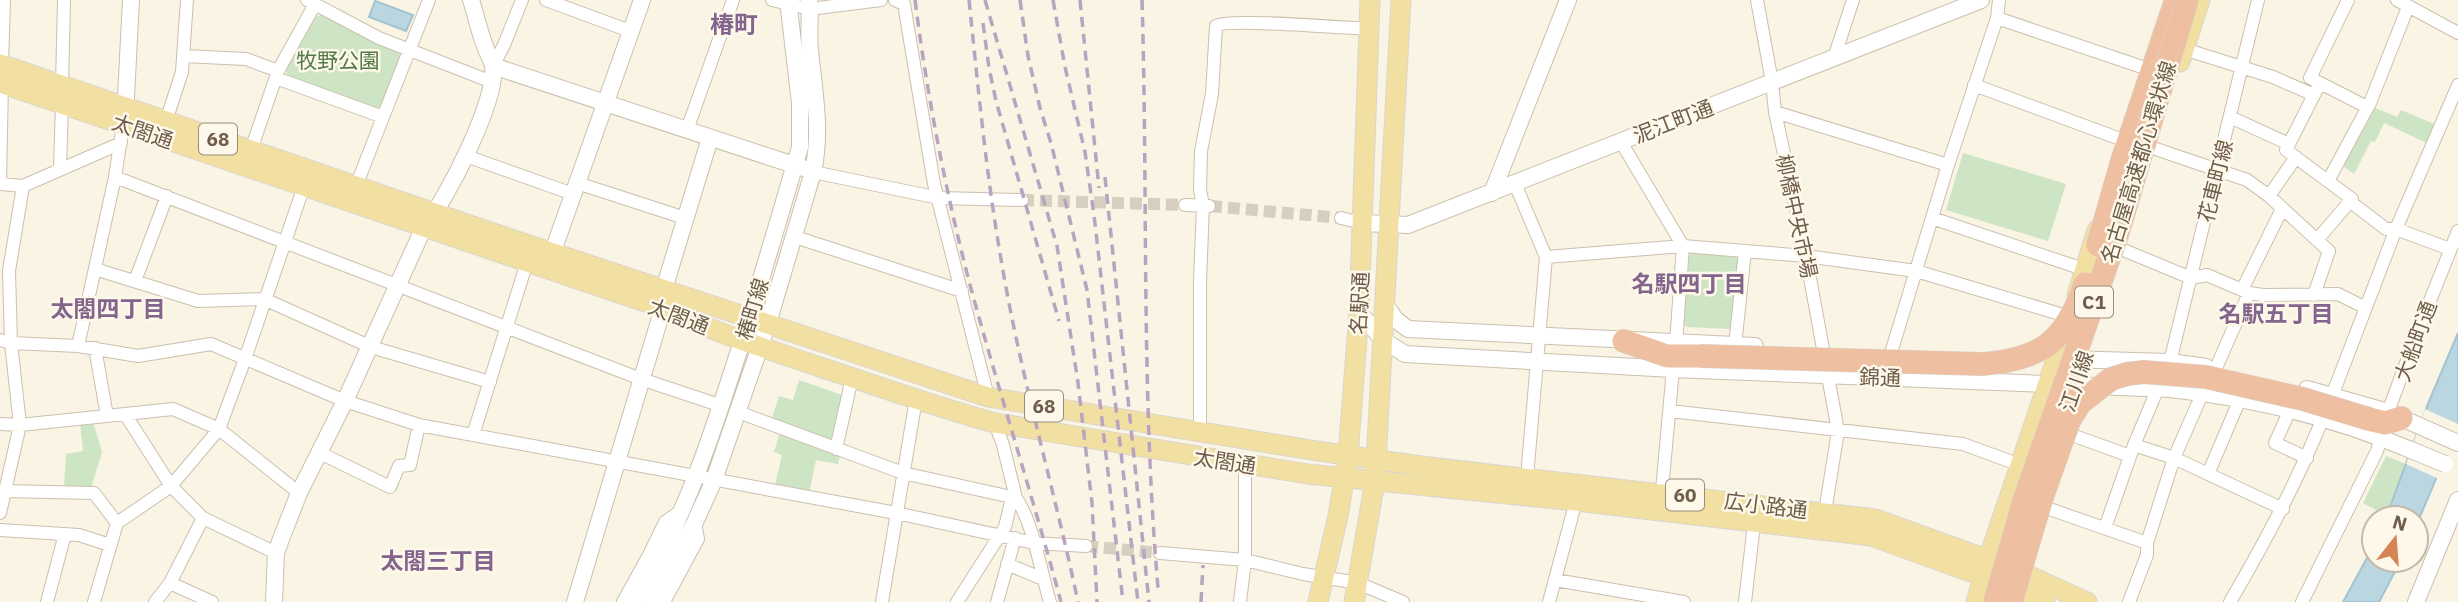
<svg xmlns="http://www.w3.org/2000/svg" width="2458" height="602" font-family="'IBM Plex Sans','Noto Sans JP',sans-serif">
  <rect width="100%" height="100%" fill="#f9f4e4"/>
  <!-- green -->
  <path fill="#cde5c4" d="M323,14L399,53L401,59L383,105L376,110L287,77L286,68L316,17Z
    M2373,107L2397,117L2401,110L2434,124L2427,143L2384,123L2375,142L2371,141L2354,174L2343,166Z
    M1963,153L2066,184L2048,241L1946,210Z
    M1693,253L1736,257L1739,260L1734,327L1730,329L1687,327L1683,324L1689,256Z
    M799,380L842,395L833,437L827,440L771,421L779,396L793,400Z
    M93,422L102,452L91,488L64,487L66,454L83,451L80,423Z
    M780,432L840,456L838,464L816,460L809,494L775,485L782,455L774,452Z
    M2386,456L2406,464L2387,516L2363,503Z"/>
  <!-- water -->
  <path fill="#bad6e1" stroke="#a2c3d1" stroke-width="2" d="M375,1L413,15L406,31L369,17Z
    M2458,333V427L2416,526V518H2386L2427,406Z
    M2374,545V560H2401L2379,602H2343Z"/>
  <!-- pier -->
  <path fill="#f9f4e4" d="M2425,409L2458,424V435L2439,479L2406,464Z"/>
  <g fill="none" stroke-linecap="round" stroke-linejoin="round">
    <!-- minor-tunnel -->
    <path stroke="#d6cebe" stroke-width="12" stroke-dasharray="12 6" stroke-linecap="butt" d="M1022,200L1185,205
      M1210,206L1341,218
      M1086,546L1160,553"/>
    <!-- minor casing -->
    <g stroke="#ccbfae" stroke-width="14">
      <path id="minor" d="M307,0L379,38L492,82
        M546,0L630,31
        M772,0L810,9L881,0
        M895,0L904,4L934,184L988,397
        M1757,0L1772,82L1775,112L1806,256L1838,431L1825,512
        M2348,0L2310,78L2320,83L2286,150L2352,199V203L2386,229H2396L2450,249
        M2397,0L2458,33
        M1997,18L2148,69
        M2184,49L2273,77L2314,95
        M183,56L246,59L278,71
        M1834,58L1853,0
        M2,65L4,0
        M493,66L504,45L522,0
        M276,78L383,117
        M2320,83L2367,107
        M62,85L64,0
        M1974,85L2123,140
        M1775,112L1948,165
        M2230,117L2289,144
        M166,121L182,72L187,0
        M687,130L733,0
        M1621,142L1683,246L1676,343
        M2153,148L2247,180L2269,196L2329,251L2314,295
        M251,150L278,71L315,4
        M466,156L573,194
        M60,169L62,104
        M813,172L939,198L1022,200
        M115,177L641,379L722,406
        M2328,181L2370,103L2408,7
        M577,183L685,218
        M0,184L23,186L121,143
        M0,184L2,83
        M1515,184L1546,257L1527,477
        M356,186L429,0
        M2269,196L2296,157
        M1185,205L1209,206
        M1341,218L1362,223
        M1932,218L2086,270
        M795,237L962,291
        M2317,240L2352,199
        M2121,249L2191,278L2207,275L2249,293L2263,295L2338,294L2364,307
        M1546,257L1683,246L1806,256L1916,271L2070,317
        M95,269L198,301L264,299L371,347L490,382
        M135,281L167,196
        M2242,290L2282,209
        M0,340L11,343L78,346L138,356L211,344L345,401L419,425L896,513L1034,543L1086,546
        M78,346L115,177L123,125
        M1735,346L1745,251
        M95,348L107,416
        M1891,353L1948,165L1997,18L1999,0
        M2170,362L2258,0
        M2216,368L2249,293
        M2332,396L2396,229L2458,85
        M2290,410L2275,443L2307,458
        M1670,411L1963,444L2020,465
        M738,412L903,473L1016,498
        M125,414L171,486L203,518L276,553
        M995,423L1003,445L1016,498C1033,522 1041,573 1050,602
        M0,424L20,425L173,409L219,429L299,493
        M1200,431V282L1203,205L1200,190L1201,151L1212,94L1216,26C1227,18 1346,28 1369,29
        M2061,431L2130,456
        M473,435L527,262
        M2134,445L2174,458L2283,509
        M836,449L852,378
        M320,453L390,487L399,466L410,465L419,425
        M2208,474L2240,399
        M4,491L94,493L117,523
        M1661,501L1673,369
        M2035,504L2147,543
        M0,513L20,425L11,343L9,271L23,186
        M2105,528L2134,445L2158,388
        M0,530L79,535L110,545
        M1160,553L1245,560L1303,574L1358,583L1403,602
        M1007,564L1043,579
        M1555,580L1684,602
        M170,583L212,602
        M47,602L65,534
        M94,602L117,523L171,486L219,429L245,359L304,186
        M155,602L170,583L203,518
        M623,602L648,557L665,522L682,510
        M664,602L698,539L695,522
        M882,602L916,399
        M957,602L1005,527L1011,502L1016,498
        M997,602L1015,538
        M1240,602L1245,560V464
        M1549,602L1576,501
        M1745,602L1755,515
        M2129,602L2147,555V543L2174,458L2203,392
        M2230,602C2266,540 2296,484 2323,418
        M2302,602L2377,451L2388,412L2419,328L2458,231"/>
    </g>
    <!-- tertiary casing -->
    <g stroke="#ccbfae" stroke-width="18">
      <path id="tertiary" d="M493,66L803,168
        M125,116L131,0
        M1492,193L1568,0
        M1362,223L1408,225L1981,0
        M553,251L642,0
        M664,289L710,138
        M1385,304L1395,319L1408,329L1755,346
        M1359,312L1383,340L1405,354L1673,369L2170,389C2253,398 2334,417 2411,450
        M2064,359L2170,362L2206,367
        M2307,389L2388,412L2458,443
        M274,602L276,553L281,539L299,493L345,401L424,227C446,201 498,99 493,66C492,60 487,53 485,46C479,31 476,15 471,0
        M575,602L663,308
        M634,602C685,521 713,432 742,341C762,277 781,212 800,147V103L788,0
        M652,602L695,522L714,480L768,323L813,172C822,130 814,92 810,50C808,33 811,17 809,0
        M2416,602L2458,500"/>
    </g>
    <!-- primary casing -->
    <g stroke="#dad5d0" stroke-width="21">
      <path id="primary" d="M2180,62L2200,0
        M0,64L490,232L988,397L1311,450L1421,466L1875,519L2014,569L2087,602
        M0,83L663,308C713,332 767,349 820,367C878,386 935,407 995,423L1308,474L1576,501L1871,536L2009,586L2045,602
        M2077,295L2097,230
        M1318,602L1338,516L1348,456L1359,312L1370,0
        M1354,602L1375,481L1401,0
        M1976,602L1988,560L2068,324"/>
    </g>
    <!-- motorway casing -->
    <g stroke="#dad5d0" stroke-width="24">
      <path id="motorway" d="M2122,161L2176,0
        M1624,341L1667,356H1701
        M2369,419L2385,423L2401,418"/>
    </g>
    <!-- minor -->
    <use href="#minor" stroke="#fff" stroke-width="12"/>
    <!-- tertiary -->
    <use href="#tertiary" stroke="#fff" stroke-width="16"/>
    <!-- primary -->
    <use href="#primary" stroke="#f2dfa2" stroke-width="19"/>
    <!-- motorway -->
    <use href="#motorway" stroke="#eebfa0" stroke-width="23"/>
    <!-- rail -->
    <path stroke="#b8a4c1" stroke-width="3.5" stroke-dasharray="10 7" stroke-linecap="butt" d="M915,0C927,94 945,189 969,281C998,389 1032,494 1061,602
      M969,0C978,86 986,173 1001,259C1020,374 1054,488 1078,602
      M985,0L1057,246L1078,383L1092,503L1097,602
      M1020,0L1028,56L1040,108L1051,143L1087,290L1123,602
      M1053,0L1065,67L1085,152L1094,215L1138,602
      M1080,0L1099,188
      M1142,0C1148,196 1141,393 1158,588
      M983,23L989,68L996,101L1059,321
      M1105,177L1149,602
      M1201,602L1203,565"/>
    <!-- tertiary-bridge casing -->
    <g stroke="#ccbfae" stroke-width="18" stroke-linecap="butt">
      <path id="tertiary-bridge" d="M2411,450L2445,464"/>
    </g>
    <!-- motorway-bridge casing -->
    <g stroke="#dad5d0" stroke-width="24" stroke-linecap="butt">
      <path id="motorway-bridge" d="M2098,245L2122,161
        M1701,356L1982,364C2041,360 2066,341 2085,284
        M1995,602L2025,498L2117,235L2187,0
        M2011,602L2041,500L2069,421L2080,403L2111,379L2127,374L2144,372L2206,377L2303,399L2369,419"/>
    </g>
    <!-- tertiary-bridge -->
    <use href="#tertiary-bridge" stroke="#fff" stroke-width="16"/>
    <!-- motorway-bridge -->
    <use href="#motorway-bridge" stroke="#eebfa0" stroke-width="23"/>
  </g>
  <g text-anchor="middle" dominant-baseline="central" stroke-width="5" stroke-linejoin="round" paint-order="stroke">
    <!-- shield labels -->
    <g fill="#fdf8e9" stroke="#9a8c7b" stroke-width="2">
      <rect x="199" y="123.5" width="38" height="31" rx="5"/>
      <rect x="2075" y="286.5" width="38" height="31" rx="5"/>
      <rect x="1025" y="390.5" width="38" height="31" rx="5"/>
      <rect x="1666" y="479.5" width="38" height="31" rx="5"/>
    </g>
    <g font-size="19" font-weight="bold" fill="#6f5d4c">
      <text x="218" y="139">68</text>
      <text x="2094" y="302">C1</text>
      <text x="1044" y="406">68</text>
      <text x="1685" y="495">60</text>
    </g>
    <!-- park labels -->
    <g font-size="21" fill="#517a48" stroke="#fdf8e9">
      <text x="338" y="60">牧野公園</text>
    </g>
    <!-- street labels -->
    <g font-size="21" fill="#6f5d4c" stroke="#fdf8e9">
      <text transform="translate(1673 121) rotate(-21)">泥江町通</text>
      <text transform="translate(143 131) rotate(19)">太閤通</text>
      <text transform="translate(2138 162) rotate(-73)">名古屋高速都心環状線</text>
      <text transform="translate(2215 181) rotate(-76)">花車町線</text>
      <text transform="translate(1797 216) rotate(78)">柳橋中央市場</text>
      <text transform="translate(1359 303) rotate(-87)">名駅通</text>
      <text transform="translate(752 309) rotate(-73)">椿町線</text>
      <text transform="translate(679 316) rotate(21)">太閤通</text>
      <text transform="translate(2415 341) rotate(-70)">大船町通</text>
      <text transform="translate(1880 377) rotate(2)">錦通</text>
      <text transform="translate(2076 381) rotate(-71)">江川線</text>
      <text transform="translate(1225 461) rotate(9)">太閤通</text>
      <text transform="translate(1766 505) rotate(7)">広小路通</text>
    </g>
    <!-- neighbourhood labels -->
    <g font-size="23" font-weight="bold" fill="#83648c" stroke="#fdf8e9">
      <text x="1689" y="283">名駅四丁目</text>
      <text x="108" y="308">太閤四丁目</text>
      <text x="2276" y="313">名駅五丁目</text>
      <text x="438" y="560">太閤三丁目</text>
    </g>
    <!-- quarter labels -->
    <g font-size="24" font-weight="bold" fill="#83648c" stroke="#fdf8e9">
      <text x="734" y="24">椿町</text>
    </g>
  </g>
  <!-- north arrow -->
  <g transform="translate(2395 539) rotate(17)"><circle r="33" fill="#fdf8e9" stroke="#c4baaa" stroke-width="2"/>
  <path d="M0-5L12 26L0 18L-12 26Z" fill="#d78455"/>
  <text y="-10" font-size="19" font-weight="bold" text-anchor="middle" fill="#6f5d4c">N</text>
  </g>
</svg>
